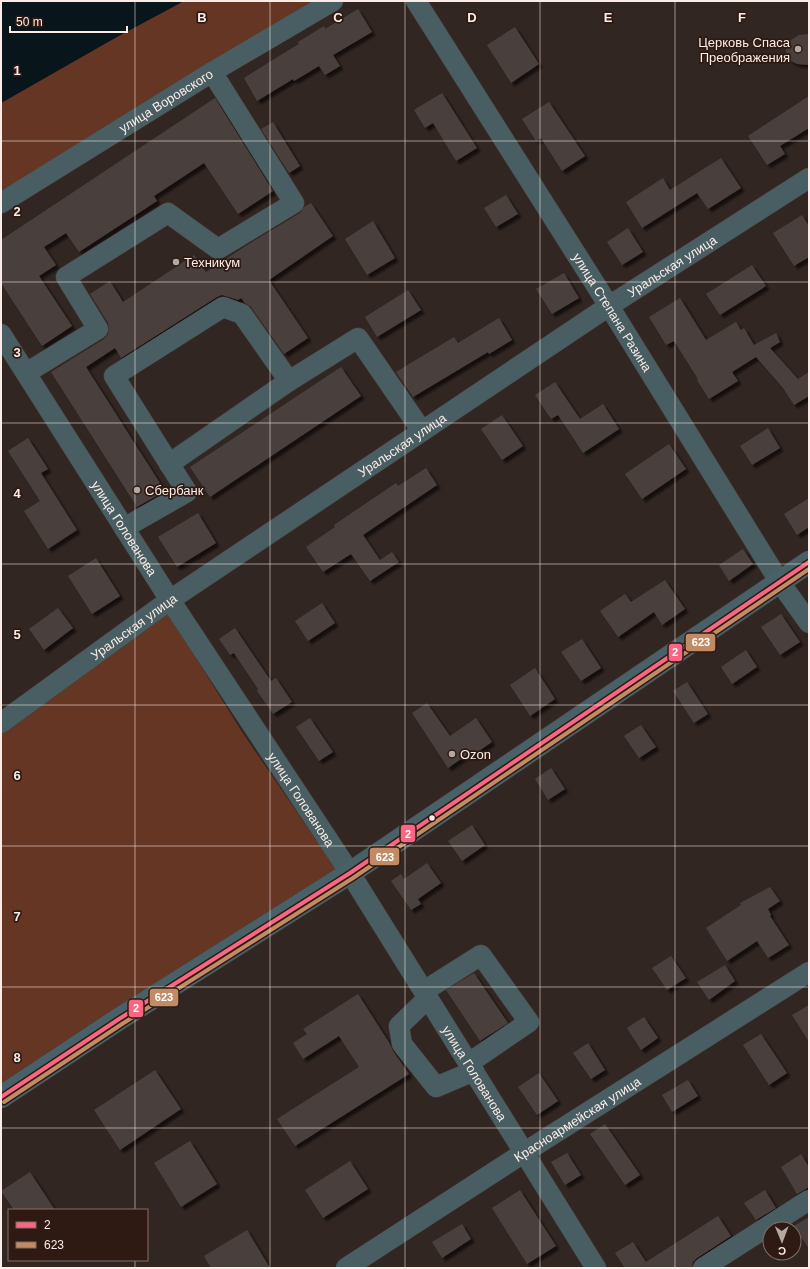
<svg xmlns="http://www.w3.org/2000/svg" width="810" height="1269" font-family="Helvetica,sans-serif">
  <defs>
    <filter id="shadow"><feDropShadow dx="3.5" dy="3.5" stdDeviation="1" flood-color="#0009"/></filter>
  </defs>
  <rect width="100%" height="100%" fill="#322622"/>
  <!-- green -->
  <path fill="#663625" d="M184,1H318L1,198V103L115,38Z
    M166,610L242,732L336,869L1,1085V731Z"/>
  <!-- water -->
  <path fill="#08161b" d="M1,1H184L115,38L1,103Z"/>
  <!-- building -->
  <path fill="#4a403d" filter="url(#shadow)" d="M358,9L372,32L333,55L340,66L325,75L319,66L294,81L293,79L257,101L244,78L279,56L299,44L298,42L324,26L325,29Z
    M515,27L539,64L511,83L487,45Z
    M809,34V65L797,64L791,61L788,58L786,52V46L788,42L799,35Z
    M442,93L477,148L456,161L433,123L425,128L414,110Z
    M809,96V128L780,146L785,154L767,165L748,136Z
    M215,98L273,191L238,214L204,163L154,196L157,201L79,252L66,233L44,247L56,265L39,276L72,326L42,346L1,283V240Z
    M549,102L585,156L562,171L541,138L536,141L522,119Z
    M273,122L300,166L289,173L261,129Z
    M721,158L741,188L708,209L697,193L642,228L626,202L663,178L670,190Z
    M506,195L518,214L496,227L484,208Z
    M311,203L333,236L269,280L308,338L284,354L251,307L245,303L241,298L238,300L222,295L217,297L121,358L115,348L86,367L165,491L137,507L51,372L104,339L108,334L109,328L108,323L90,294L110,281L123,302L194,255L206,272L252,242L300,213L304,207Z
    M802,215L809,226V257L794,266L773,233Z
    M373,221L395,258L367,275L345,239Z
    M628,228L643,252L622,265L607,242Z
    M752,265L766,286L720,315L706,294Z
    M564,273L579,298L552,314L536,289Z
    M408,290L421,310L377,337L365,317Z
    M680,298L706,340L736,322L741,330L744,328L754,345L776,333L780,342L770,348L798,379L809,372V396L794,405L783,388L756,357L732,372L738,381L709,399L697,380L698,379L674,341L666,345L649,317Z
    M499,318L512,340L489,354L488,352L413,397L396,372L454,337L458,343Z
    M341,367L361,396L210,497L190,467Z
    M555,382L580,419L603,404L619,429L583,453L558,415L551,419L535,395Z
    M502,415L523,446L502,460L481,429Z
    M768,428L780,448L752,465L740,446Z
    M28,438L48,469L41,473L77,530L48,549L24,511L40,501L8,451Z
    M669,444L686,469L642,499L625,474Z
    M426,468L437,485L363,535L380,560L392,552L399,562L370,581L351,554L323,572L306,547L335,527L334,525L396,483L398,486Z
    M809,498V527L797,535L784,514Z
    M198,513L216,543L177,567L158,537Z
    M743,549L753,564L729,581L719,565Z
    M96,558L120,596L92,614L68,576Z
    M665,580L685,609L662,625L654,612L618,637L600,611L625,594L631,602Z
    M322,603L335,623L308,641L295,621Z
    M58,608L73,628L44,650L29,629Z
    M781,614L800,642L780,655L761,627Z
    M235,628L271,681L276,678L292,702L273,714L257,691L258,689L234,653L230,655L219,639Z
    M582,639L601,668L581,681L561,652Z
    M746,650L757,667L732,684L721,667Z
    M535,668L555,699L530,716L510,685Z
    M687,682L708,714L694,723L673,691Z
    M427,703L450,736L476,718L492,742L473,755L471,752L448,768L412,713Z
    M310,718L333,752L319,761L296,727Z
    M641,725L656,747L639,758L624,736Z
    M551,768L565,789L548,800L535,779Z
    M472,825L485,845L462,861L448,841Z
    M427,863L441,883L418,899L421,904L411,910L391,881L401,874L404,879Z
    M770,887L780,901L768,909L771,915L770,916L789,945L768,958L757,941L727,961L706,928L741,905L740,903Z
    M671,956L686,978L667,990L652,968Z
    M725,965L735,981L709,1000L697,982Z
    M474,973L508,1023L480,1041L446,990Z
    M358,994L390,1044L393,1051L409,1074L295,1146L277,1119L359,1067L339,1036L303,1059L293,1043L307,1034L303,1029Z
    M809,1005V1042L792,1015Z
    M644,1017L658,1038L641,1050L627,1028Z
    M761,1034L787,1073L769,1085L743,1045Z
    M588,1043L605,1070L591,1079L573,1053Z
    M155,1070L181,1109L120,1150L94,1110Z
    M539,1073L558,1101L537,1115L518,1087Z
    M688,1080L698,1096L672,1112L662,1095Z
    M605,1124L640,1175L625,1185L590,1134Z
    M190,1141L217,1184L181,1207L154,1163Z
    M567,1153L581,1175L565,1185L551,1162Z
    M801,1154L809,1167V1187L797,1194L781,1167Z
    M350,1161L368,1189L323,1218L305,1190Z
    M30,1172L55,1210H14L1,1191Z
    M520,1190L556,1246L527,1264L492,1208Z
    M765,1190L776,1208L756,1220L744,1203Z
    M718,1216L731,1236L697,1258L693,1262L692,1268H625L615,1253L633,1242L646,1262Z
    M809,1217V1249L794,1226Z
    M462,1224L471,1239L442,1258L432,1242Z
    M247,1230L270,1268H211L204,1256Z"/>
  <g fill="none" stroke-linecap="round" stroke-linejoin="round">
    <!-- minor casing -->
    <g stroke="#4c433f" stroke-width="21">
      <g id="minor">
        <path id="s1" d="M416,1L609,306L779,581L809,623"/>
        <path id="s2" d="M1,203L212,72L333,1"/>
        <path id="s3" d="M1,334L170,600L350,873L596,1268"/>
        <path d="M26,373L98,329L66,277L168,213L218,249L294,203L212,72"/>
        <path d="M169,464L289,381"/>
        <path d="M124,528L187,492L114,376L223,307L242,314L289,381L358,338L422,431"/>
        <path id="s4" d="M1,723L170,600L609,306L809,178"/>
        <path d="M424,991L481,955L529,1022L469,1063"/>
        <path d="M428,998L399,1026L402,1044L436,1087L474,1071"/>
        <path id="s5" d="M346,1268L525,1152L809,972"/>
        <path d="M703,1268L809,1200"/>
      </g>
    </g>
    <!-- major casing -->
    <g stroke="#4c433f" stroke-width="23">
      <path id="major" d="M1,1097L119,1019L350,873L809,562"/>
    </g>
    <!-- minor -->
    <use href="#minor" stroke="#495e63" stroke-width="20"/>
    <!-- major -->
    <use href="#major" stroke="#486168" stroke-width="22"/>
    <!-- bus-1 casing -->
    <g stroke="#2e1a12" stroke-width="7">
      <path id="bus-1" d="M1,1097L119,1019L350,873L809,562"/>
    </g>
    <!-- bus-2 casing -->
    <g stroke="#2e1a12" stroke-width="7">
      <path id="bus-2" d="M4,1102L122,1024L353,878L809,569"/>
    </g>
    <!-- bus-1 -->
    <use href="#bus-1" stroke="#fa6682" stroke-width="4"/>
    <!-- bus-2 -->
    <use href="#bus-2" stroke="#c18c65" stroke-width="4"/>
  </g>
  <!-- grid -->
  <path fill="none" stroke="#fbece7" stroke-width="1" stroke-opacity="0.55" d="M135,1V1210M270,1V1268M405,1V1268M540,1V1268M675,1V1268M1,141H809M1,282H809M1,423H809M1,564H809M1,705H809M1,846H809M1,987H809M1,1128H809M135,1260V1268"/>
  <!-- markers -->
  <g fill="#b5a7a2" stroke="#2e1a12" stroke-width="1.5">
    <circle cx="798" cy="49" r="4"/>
    <circle cx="176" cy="262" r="4"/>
    <circle cx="137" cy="490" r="4"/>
    <circle cx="452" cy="754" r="4"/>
  </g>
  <circle fill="#fbece7" stroke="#2e1a12" stroke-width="1.5" cx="432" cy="818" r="3.5"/>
  <g text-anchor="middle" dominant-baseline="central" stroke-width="3.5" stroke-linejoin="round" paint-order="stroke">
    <!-- poi labels -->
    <g font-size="13" fill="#fbece7" stroke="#2e1a12" text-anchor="start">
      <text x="790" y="42" text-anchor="end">Церковь Спаса<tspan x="790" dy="15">Преображения</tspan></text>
      <text x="184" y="262">Техникум</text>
      <text x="145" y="490">Сбербанк</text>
      <text x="460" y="754">Ozon</text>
    </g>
    <!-- street labels -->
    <g font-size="13" fill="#fbece7" stroke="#2e1a12">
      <text stroke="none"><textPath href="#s2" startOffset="194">улица Воровского</textPath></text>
      <text stroke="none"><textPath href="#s4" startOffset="812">Уральская улица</textPath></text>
      <text stroke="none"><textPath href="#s1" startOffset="368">улица Степана Разина</textPath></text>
      <text stroke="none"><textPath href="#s4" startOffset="488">Уральская улица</textPath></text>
      <text stroke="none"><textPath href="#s3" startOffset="230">улица Голованова</textPath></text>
      <text stroke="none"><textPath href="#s4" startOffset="164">Уральская улица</textPath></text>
      <text stroke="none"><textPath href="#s3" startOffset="554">улица Голованова</textPath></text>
      <text stroke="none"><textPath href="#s3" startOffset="878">улица Голованова</textPath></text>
      <text stroke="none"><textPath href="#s5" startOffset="275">Красноармейская улица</textPath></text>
    </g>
  </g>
  <g font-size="13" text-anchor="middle" font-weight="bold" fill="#fbece7" stroke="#2e1a12" stroke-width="3.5" stroke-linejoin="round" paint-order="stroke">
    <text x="202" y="22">B</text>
    <text x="338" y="22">C</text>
    <text x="472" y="22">D</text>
    <text x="608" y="22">E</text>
    <text x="742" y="22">F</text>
    <text x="17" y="75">1</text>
    <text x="17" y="216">2</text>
    <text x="17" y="357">3</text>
    <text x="17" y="498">4</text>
    <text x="17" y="639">5</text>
    <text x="17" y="780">6</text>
    <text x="17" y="921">7</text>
    <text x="17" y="1062">8</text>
  </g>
  <g stroke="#2e1a12" stroke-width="1.5">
    <rect x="685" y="633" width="31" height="19" rx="4" fill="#c18c65"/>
    <rect x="668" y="643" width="15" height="19" rx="4" fill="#fa6682"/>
    <rect x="400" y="824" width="16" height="19" rx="4" fill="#fa6682"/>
    <rect x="369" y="847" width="31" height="19" rx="4" fill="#c18c65"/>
    <rect x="149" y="988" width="30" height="19" rx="4" fill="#c18c65"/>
    <rect x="128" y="999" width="16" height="19" rx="4" fill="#fa6682"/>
  </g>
  <g font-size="11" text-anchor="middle" font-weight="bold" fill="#fff">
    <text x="701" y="646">623</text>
    <text x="675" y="656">2</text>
    <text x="408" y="838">2</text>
    <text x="385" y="861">623</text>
    <text x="164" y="1001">623</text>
    <text x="136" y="1012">2</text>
  </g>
  <!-- border -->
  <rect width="810" height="1269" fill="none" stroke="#fbece7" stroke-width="4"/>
  <!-- legend -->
  <rect x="8" y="1209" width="140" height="52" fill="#2e1a12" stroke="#806e67"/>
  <rect x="16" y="1222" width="20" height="6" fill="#fa6682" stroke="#806e67"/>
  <text x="44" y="1229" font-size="12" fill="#fbece7">2</text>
  <rect x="16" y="1242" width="20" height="6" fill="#c18c65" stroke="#806e67"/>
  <text x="44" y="1249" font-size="12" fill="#fbece7">623</text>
  <!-- north arrow -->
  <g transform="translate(782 1241) rotate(179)"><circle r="19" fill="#2e1a12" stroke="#806e67"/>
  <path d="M0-3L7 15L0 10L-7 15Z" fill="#b5a7a2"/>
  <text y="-6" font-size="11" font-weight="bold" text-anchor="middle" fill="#fbece7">С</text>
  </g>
  <!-- scale -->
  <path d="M10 26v6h117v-6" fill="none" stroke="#fbece7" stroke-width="2"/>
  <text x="16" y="26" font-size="12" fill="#fbece7" stroke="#2e1a12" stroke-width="3" paint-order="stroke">50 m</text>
</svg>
